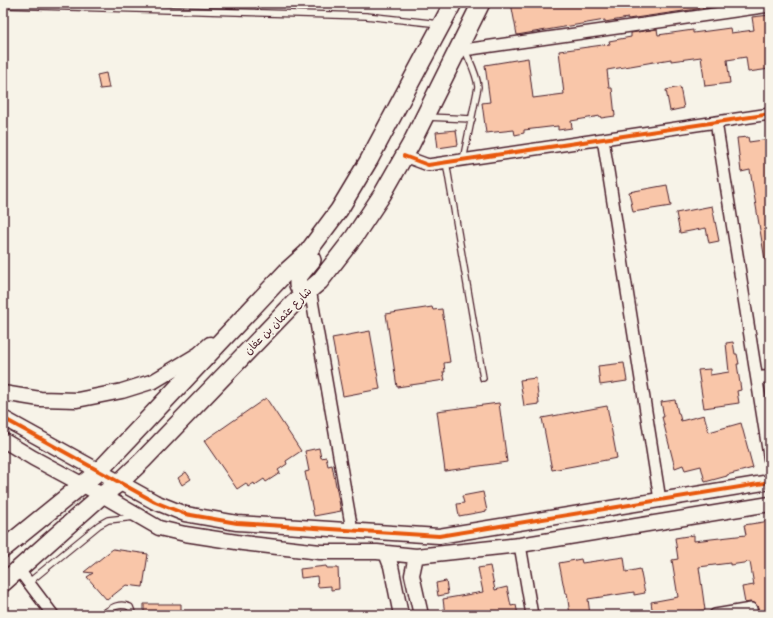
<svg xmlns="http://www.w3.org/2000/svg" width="773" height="618" font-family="Sriracha,'Playpen Sans Arabic',sans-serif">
  <rect width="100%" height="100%" fill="#f7f3e8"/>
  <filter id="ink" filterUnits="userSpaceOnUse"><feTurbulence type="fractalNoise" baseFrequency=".025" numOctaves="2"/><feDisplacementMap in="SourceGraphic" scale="8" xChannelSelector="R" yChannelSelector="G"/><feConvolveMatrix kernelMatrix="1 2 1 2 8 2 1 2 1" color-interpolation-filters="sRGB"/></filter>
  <g filter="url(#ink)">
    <!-- building -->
    <path fill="#f9c6a9" stroke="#4a1f2b" d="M511,3H711V7L628,19V18L605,22V20L517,35Z
      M770,15V69L748,72L746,57L727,60L730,83L705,86L701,57L671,61V59L607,70L609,88H612L615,116L601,118L600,116L571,121L572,128L558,130V126L524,130V133L515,135L514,130L486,133L482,103L490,102L485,65L528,58L533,98L564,94L559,51L610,44L609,41L631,37V33L657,29L658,35L693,30V33L730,28L731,33L754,30L752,17Z
      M106,73L109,88L100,89L97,75Z
      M680,87L684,108L670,111L666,90Z
      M456,130L458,145L438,148L436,132Z
      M748,137L749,142L770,139V260H765L750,170L741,172L737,138Z
      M667,185L671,206L633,212L629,192Z
      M712,206L719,241L709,243L706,228L680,233L676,213Z
      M432,307L433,310L442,309L450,362L444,363L445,372H443L445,380L397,387L386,314Z
      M370,331L380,389L343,396L332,338Z
      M733,342L735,354H737L739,364H737L741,390L737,391L739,403L704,408L698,370L710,369V375L729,372L726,343Z
      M624,363L627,381L600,385L598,366Z
      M536,378L539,404L524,406L520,380Z
      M266,398L301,451L286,461L287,464L278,470L280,473L266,482L264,479L255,485L254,483L248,487L246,483L237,489L204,441Z
      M675,400L678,413H679L681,421L704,415L709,432L741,423L753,468L727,475V476L705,482L701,466L685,470L683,465L675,468L662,417H664L661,402Z
      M499,403L507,462L445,471L437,411Z
      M607,406L617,458L552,470L542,418Z
      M319,448L321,458L326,457L328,466L332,465L341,511L314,516L305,472L309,471L305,451Z
      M186,472L191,479L182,485L178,478Z
      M483,492L487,511L459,516L457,504L464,503L462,496Z
      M770,521V601H768L770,610L759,613L758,607L755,603L750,602L745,603L742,587L754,585L750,562L730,565V563L699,567L705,610L675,614V615H653L651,602L678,597L672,560L678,559L675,538L694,535V541L746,535L744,525Z
      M113,549L148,554L143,587L126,585L107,600L87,577L93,573L84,572Z
      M624,557L626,572L640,569L645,593L634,595V592L588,599L590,615H570L567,593H565L559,563L581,559L582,563Z
      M326,566L327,568H338L339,589L331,590V586L318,587L317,576L301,578L300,569Z
      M490,566L495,590L507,587L511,606L516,605L518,615H445L443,599L483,592L478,568Z
      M446,581L448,594L438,596L436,583Z
      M144,604H181V615H144Z"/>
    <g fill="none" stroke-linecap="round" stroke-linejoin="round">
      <!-- service casing -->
      <g stroke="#4a1f2b" stroke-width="8">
        <path id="service" d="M3,5L366,16L440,24
          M426,117L472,119
          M463,160L478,87C477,74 470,62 465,50
          M446,162L483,378
          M28,583L99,525L108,520L135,517
          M101,615C111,609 117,602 130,607L133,615"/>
      </g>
      <!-- minor casing -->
      <g stroke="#4a1f2b" stroke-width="14">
        <path id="minor" d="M457,51L770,6
          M716,122L770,462
          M603,139L660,500
          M404,156L428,165L603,139L770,114
          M310,289L352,530
          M757,378L770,376
          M520,545L532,615
          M19,570L53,615
          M715,615L751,609L752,615"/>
      </g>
      <!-- tertiary casing -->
      <g stroke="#4a1f2b" stroke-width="17">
        <path id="tertiary" d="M3,393L40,399L77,400L122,391L154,381L199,354L210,344
          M3,418L155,502L185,514L237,523L439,536L770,482
          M3,440L33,458L102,495L159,528L185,534L243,543L320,552H377L416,556L520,545L770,504
          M386,553L391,566L401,615
          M416,556L412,575L421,615"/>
      </g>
      <!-- primary casing -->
      <g stroke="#4a1f2b" stroke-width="20">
        <path id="primary" d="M303,295L298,285V277L312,260
          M3,549L99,471L288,270L307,253L339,210L369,160L453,3
          M3,583L102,495L119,483L143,460L294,303L320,281L354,237L382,195L411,144L481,3"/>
      </g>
      <!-- service -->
      <use href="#service" stroke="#f7f3e8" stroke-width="5.5"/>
      <!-- minor -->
      <use href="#minor" stroke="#f7f3e8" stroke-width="11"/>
      <!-- tertiary -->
      <use href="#tertiary" stroke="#f7f3e8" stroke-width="14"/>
      <!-- primary -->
      <use href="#primary" stroke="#f7f3e8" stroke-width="17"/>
      <!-- cycleway casing -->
      <g stroke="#f7f3e8" stroke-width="6">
        <path id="cycleway" d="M404,156L428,165L603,139L770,114
          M3,418L155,502L185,514L237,523L439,536L770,482"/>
      </g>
      <!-- cycleway -->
      <use href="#cycleway" stroke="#e8590c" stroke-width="4"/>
    </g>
  </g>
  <g text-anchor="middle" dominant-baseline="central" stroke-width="3.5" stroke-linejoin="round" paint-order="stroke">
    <!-- street labels -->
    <g font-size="11" fill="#4a1f2b" stroke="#f7f3e8">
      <text transform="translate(278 321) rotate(-45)">شارع عثمان بن عفان</text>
    </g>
  </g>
  <!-- margin -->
  <rect width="773" height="618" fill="none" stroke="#f7f3e8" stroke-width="16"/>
  <rect x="8" y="8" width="757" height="602" fill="none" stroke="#4a1f2b" stroke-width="1.5" filter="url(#ink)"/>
</svg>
